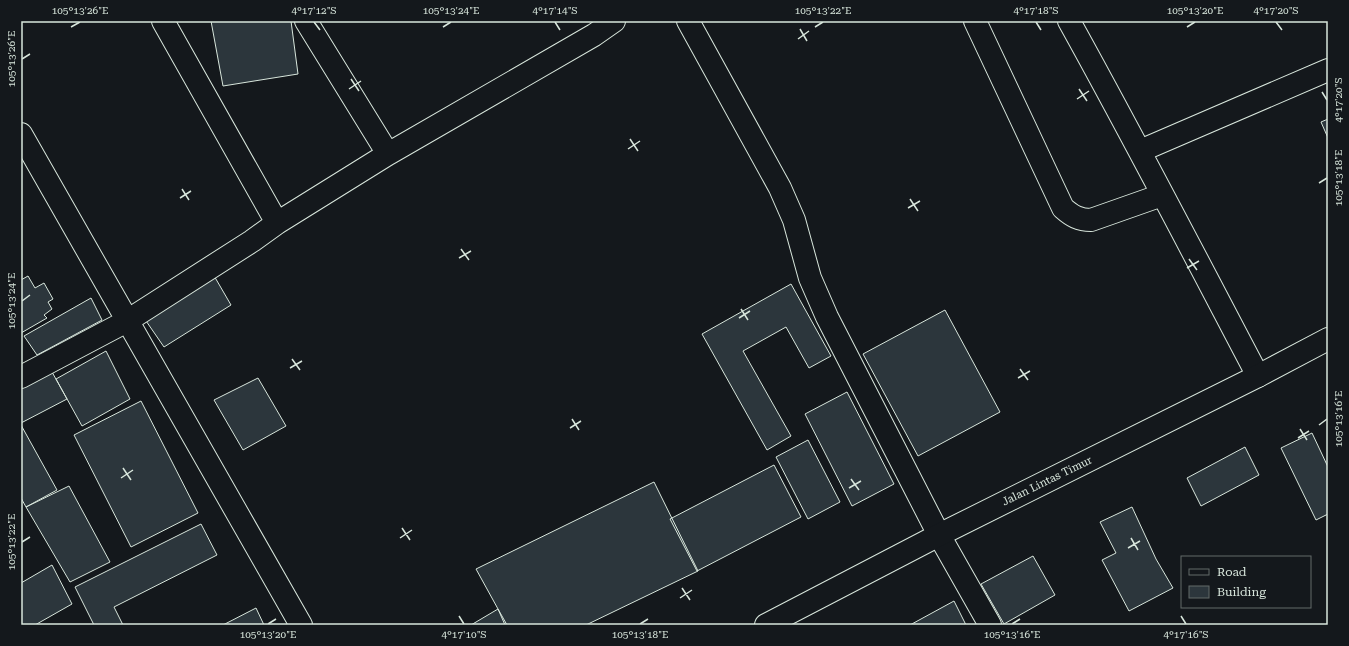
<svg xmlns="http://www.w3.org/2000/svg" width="1349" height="646" font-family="'Roboto Serif',serif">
  <rect width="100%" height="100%" fill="#14181c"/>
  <!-- building -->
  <path fill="#2c363c" stroke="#d8e6dc" d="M211,21H291L298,74L223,86Z
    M1328,119V138L1321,122Z
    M213,274L231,305L164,347L144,318Z
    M28,276L35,288L44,283L53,299L48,302L52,309L44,315L47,318L21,333V280Z
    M791,284L831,356L809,368L786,327L743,351L791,436L767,450L702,334Z
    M91,298L102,320L37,355L24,336Z
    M945,310L1000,412L918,456L863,354Z
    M106,351L130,399L82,426L56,379Z
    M52,372L67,399L21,423V389Z
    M258,378L286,426L243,450L214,400Z
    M847,392L894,484L852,506L805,414Z
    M141,401L198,513L131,547L74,435Z
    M21,425L57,490L26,507L21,498Z
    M1312,433L1328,467V514L1316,520L1281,448Z
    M808,440L840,502L808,519L776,457Z
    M1245,447L1259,475L1201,506L1187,478Z
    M774,465L801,517L697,571L670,519Z
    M654,482L698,571L586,625H505L498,609L476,569Z
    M69,486L110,562L70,582L26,507Z
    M1132,507L1156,559L1173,588L1129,611L1102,560L1116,553L1100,522Z
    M201,524L217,555L114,607L123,625H94L75,587Z
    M1033,556L1055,595L1004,624L981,584Z
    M52,565L72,604L35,625H21V583Z
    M954,601L966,625H910Z
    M256,608L264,625H223Z
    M498,609L507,625H471Z"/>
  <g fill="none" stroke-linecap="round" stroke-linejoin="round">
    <!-- minor casing -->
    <g stroke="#d8e6dc" stroke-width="24">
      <path id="minor" d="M163,21L277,223
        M306,21L388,154
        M688,21L780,188L794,220L810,278L827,317L939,535L990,625
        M975,21L1063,208C1072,216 1079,220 1091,220L1162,195
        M1069,21C1134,138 1196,258 1258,376
        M21,134L301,625
        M1140,151L1328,70
        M21,377L127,321L252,241L277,223L388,154L594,35L614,21"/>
    </g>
    <!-- highway casing -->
    <g stroke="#d8e6dc" stroke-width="24">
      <path id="highway" d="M766,625L939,535L1258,376L1328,339"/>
    </g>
    <!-- minor -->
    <use href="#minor" stroke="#14181c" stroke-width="22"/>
    <!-- highway -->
    <use href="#highway" stroke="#14181c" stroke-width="22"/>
  </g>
  <!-- ticks -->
  <path fill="none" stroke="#d8e6dc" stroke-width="1.5" d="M314,22L320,30M555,22L560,30M1036,22L1041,30M1276,22L1282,30M71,27L80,22M443,27L451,22M815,27L823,22M1187,27L1195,22M800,29L807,41M798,39L809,31M22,59L30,54M351,79L359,91M349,89L361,81M1079,89L1087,101M1322,92L1327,100M1077,99L1089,91M630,139L638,151M628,149L640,141M1319,183L1327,178M182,189L189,200M180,198L191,191M910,199L918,211M908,208L920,201M461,249L469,260M459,258L471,251M1189,259L1197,270M1187,268L1199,261M22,301L30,295M741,309L748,320M739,318L750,311M292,359L300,370M290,368L302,361M1020,369L1028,380M1018,378L1030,371M572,419L579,430M1319,425L1327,419M570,428L581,421M1300,429L1307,440M1298,438L1309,431M123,468L131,480M121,478L133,470M851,479L859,490M849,488L861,481M402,528L410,540M400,538L412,530M1131,538L1138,550M22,542L30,537M1128,548L1140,541M682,588L690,600M680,598L692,590M459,616L464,624M1181,616L1186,624M268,624L276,619M640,624L648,619M1012,624L1020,619"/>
  <g text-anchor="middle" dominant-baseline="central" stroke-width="3" stroke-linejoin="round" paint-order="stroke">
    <!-- street labels -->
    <g font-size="11" fill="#d8e6dc" stroke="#14181c">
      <text transform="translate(1047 481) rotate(-26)">Jalan Lintas Timur</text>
    </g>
  </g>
  <!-- border -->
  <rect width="1349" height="646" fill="none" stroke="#14181c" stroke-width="44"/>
  <!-- legend -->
  <rect x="1181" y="556" width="130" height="52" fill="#14181c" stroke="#626a69"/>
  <rect x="1189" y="569" width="20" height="6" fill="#14181c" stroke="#626a69"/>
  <text x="1217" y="576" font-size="12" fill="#d8e6dc">Road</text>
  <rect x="1189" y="586" width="20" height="12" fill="#2c363c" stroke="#626a69"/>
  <text x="1217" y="596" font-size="12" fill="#d8e6dc">Building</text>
  <rect x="22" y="22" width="1305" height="602" fill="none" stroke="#d8e6dc" stroke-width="1.5"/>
  <g font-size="10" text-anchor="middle" fill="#d8e6dc">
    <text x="80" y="14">105°13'26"E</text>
    <text x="314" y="14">4°17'12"S</text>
    <text x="451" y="14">105°13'24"E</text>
    <text x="555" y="14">4°17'14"S</text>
    <text x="823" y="14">105°13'22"E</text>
    <text x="1036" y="14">4°17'18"S</text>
    <text x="1195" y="14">105°13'20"E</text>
    <text x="1276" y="14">4°17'20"S</text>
    <text transform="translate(11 59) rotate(-90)" y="4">105°13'26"E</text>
    <text transform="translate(1338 100) rotate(-90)" y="4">4°17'20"S</text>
    <text transform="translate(1338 178) rotate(-90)" y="4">105°13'18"E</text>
    <text transform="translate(11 301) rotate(-90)" y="4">105°13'24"E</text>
    <text transform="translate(1338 419) rotate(-90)" y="4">105°13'16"E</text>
    <text transform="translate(11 542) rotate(-90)" y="4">105°13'22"E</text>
    <text x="268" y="638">105°13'20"E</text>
    <text x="464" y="638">4°17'10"S</text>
    <text x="640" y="638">105°13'18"E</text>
    <text x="1012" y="638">105°13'16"E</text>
    <text x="1186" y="638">4°17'16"S</text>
  </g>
</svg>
